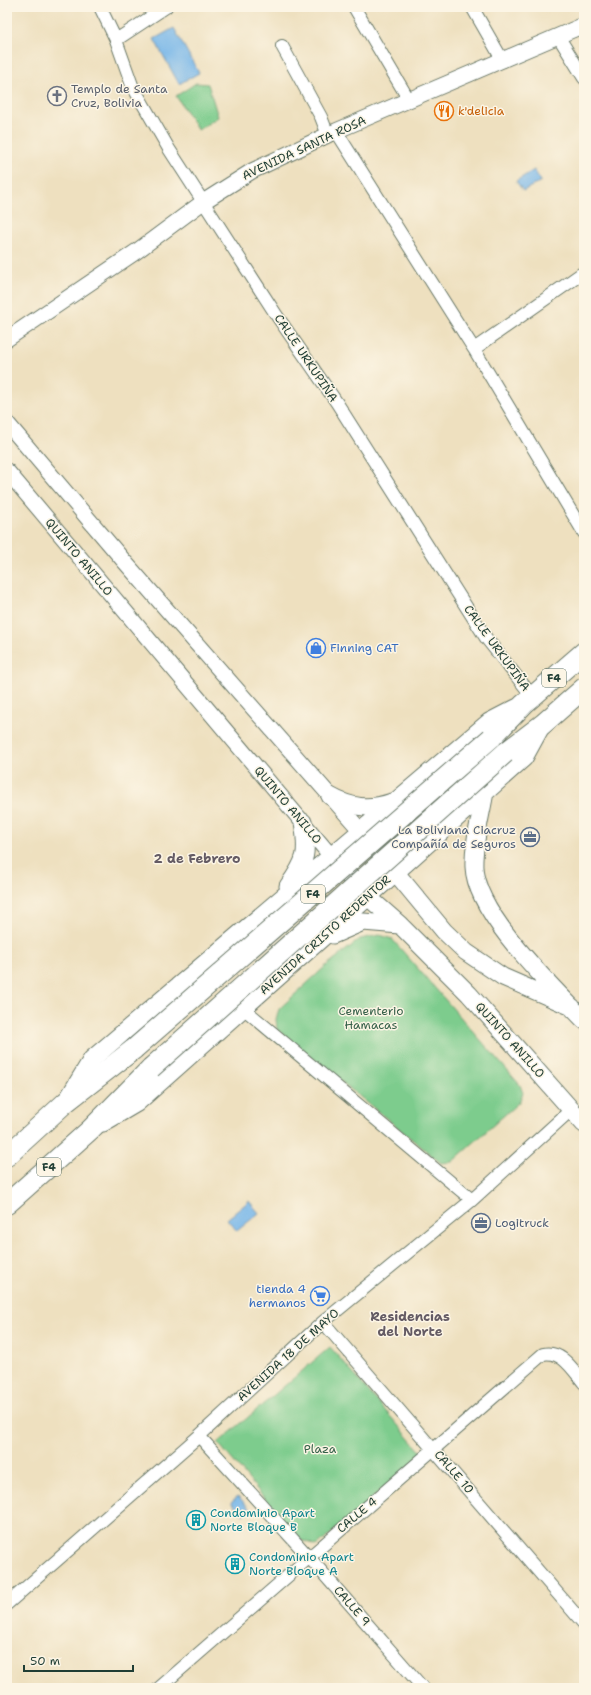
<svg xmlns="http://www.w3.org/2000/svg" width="591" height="1695" font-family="'Shantell Sans',sans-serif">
  <rect width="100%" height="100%" fill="#fcf5e5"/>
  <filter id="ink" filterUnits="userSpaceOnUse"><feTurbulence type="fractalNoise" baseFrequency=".025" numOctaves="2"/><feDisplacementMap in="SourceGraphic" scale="8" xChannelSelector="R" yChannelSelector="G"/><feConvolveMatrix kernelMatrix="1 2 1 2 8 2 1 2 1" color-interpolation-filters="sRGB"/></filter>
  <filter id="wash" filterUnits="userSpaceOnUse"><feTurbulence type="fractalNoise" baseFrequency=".012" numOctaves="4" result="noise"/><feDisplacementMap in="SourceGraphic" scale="16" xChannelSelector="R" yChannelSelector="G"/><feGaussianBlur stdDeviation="0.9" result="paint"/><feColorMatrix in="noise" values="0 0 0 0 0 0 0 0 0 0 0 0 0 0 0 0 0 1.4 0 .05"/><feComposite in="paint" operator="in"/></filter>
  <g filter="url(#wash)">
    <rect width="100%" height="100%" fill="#eee0bf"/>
    <!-- green -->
    <path fill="#7dcc8d" stroke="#4e8460" d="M196,83L208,84L218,117L198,130L176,96Z
      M380,935L392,939L520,1085L523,1093L519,1102L452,1162L441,1163L277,1029L276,1019L279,1009L327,965L360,939Z
      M330,1347L423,1454L317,1546L299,1539L218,1443Z"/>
    <!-- water -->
    <path fill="#75b5e9" stroke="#4a798e" d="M174,28L199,73L179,84L154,39Z
      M534,170L541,181L523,191L516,181Z
      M249,1201L259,1213L237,1231L227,1219Z
      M238,1496L250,1509L243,1515L231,1502Z"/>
  </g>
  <g filter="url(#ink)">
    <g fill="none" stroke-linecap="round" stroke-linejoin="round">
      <!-- minor casing -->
      <g stroke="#677665" stroke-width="14">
        <path id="minor" d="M100,7L116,40L132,85L169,149L277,316L337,403L486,638L533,697
          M354,7L409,100
          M472,7L503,61
          M558,36L584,78
          M116,40L166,7
          M282,46L321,117L328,135
          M336,131L474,349L584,533
          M474,349L584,272
          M243,1008L472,1200
          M323,1322L584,1624
          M199,1436L308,1556L423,1688
          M7,1604L199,1436L323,1322L472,1200L572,1109
          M159,1688L543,1354C562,1350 573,1370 584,1383"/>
      </g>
      <!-- tertiary casing -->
      <g stroke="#677665" stroke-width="17">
        <path id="tertiary" d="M7,339L137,251L203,202L252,171L336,131L584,25
          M7,423L124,561L361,831
          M7,471L331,856"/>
      </g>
      <!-- secondary casing -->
      <g stroke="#677665" stroke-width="19">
        <path id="secondary" d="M485,792C481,816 473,843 474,867C476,915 552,986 584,1020
          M330,796C351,808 369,810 392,802
          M363,833L444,931L466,952L503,977L572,1007
          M333,858L368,897L400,925L469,994L584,1124
          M288,886C307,860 308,853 303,822
          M333,935L363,922L400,925
          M69,1097L92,1059L489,722L516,708
          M103,1123L137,1103L524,758L541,727"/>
      </g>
      <!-- trunk casing -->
      <g stroke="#677665" stroke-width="22">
        <path id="trunk" d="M491,738L524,704L584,652
          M505,753L543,724L584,688
          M7,1156L66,1102L134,1049
          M7,1204L90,1130L151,1068"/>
      </g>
      <!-- minor -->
      <use href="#minor" stroke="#fff" stroke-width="12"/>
      <!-- tertiary -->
      <use href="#tertiary" stroke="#fff" stroke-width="15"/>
      <!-- secondary -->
      <use href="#secondary" stroke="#fff" stroke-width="17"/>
      <!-- trunk -->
      <use href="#trunk" stroke="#fff" stroke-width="20"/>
      <!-- trunk-bridge casing -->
      <g stroke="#677665" stroke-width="22" stroke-linecap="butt">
        <path id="trunk-bridge" d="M134,1049L491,738
          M151,1068L505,753"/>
      </g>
      <!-- trunk-bridge -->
      <use href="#trunk-bridge" stroke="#fff" stroke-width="20"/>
    </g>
  </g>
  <!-- icons -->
  <defs>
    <g id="church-ring" transform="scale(1)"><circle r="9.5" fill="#fcf5e5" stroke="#6b7280" stroke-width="1.5"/><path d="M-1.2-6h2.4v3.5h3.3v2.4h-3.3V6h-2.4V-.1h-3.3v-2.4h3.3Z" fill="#6b7280"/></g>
    <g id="restaurant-ring" transform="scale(1)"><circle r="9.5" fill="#fcf5e5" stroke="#e8710a" stroke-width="1.5"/><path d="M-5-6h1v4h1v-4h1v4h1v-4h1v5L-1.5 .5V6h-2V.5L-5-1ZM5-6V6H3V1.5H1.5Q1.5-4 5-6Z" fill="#e8710a"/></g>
    <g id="shop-ring" transform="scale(1)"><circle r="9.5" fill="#fcf5e5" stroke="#3f7fe0" stroke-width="1.5"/><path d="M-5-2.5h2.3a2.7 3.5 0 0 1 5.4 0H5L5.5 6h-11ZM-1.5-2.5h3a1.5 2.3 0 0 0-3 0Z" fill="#3f7fe0"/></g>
    <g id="office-ring" transform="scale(1)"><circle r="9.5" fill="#fcf5e5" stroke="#5c6f8a" stroke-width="1.5"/><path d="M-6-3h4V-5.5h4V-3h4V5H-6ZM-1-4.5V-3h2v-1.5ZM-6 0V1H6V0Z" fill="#5c6f8a"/></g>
    <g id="supermarket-ring" transform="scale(1)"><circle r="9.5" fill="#fcf5e5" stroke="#3f7fe0" stroke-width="1.5"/><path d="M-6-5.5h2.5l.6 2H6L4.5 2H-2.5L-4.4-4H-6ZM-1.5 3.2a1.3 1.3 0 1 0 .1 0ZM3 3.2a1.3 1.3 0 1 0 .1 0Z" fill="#3f7fe0"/></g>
    <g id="building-ring" transform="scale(1)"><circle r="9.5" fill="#fcf5e5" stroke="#0f9aa8" stroke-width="1.5"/><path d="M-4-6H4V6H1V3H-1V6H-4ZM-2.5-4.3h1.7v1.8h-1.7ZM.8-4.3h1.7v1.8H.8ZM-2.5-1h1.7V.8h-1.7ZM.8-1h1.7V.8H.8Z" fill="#0f9aa8"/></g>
  </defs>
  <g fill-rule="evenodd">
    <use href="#church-ring" x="57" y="96"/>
    <use href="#restaurant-ring" x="444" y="111"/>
    <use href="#shop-ring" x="316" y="648"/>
    <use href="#office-ring" x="530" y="837"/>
    <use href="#office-ring" x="481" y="1223"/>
    <use href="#supermarket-ring" x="320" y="1296"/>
    <use href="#building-ring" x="196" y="1520"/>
    <use href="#building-ring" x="235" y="1564"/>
  </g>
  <g text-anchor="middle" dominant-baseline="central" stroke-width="3" stroke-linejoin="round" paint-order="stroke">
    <!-- shield labels -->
    <g fill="#fcf5e5" stroke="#617469" stroke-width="1">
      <rect x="542" y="669" width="24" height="18" rx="3"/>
      <rect x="301" y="885" width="24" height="18" rx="3"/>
      <rect x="37" y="1158" width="24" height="18" rx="3"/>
    </g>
    <g font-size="11" font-weight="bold" fill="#1f3d34">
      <text x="554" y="678">F4</text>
      <text x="313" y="894">F4</text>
      <text x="49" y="1167">F4</text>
    </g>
    <!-- worship labels -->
    <g font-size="12" fill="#5b616d" stroke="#fcf5e5" text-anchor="start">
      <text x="71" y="89">Templo de Santa<tspan x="71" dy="14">Cruz, Bolivia</tspan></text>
    </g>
    <!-- food labels -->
    <g font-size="12" fill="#c56008" stroke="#fcf5e5" text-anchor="start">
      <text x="458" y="111">k'delicia</text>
    </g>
    <!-- street labels -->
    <g font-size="12" fill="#1f3d34" stroke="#fcf5e5">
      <text transform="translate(304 148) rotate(-25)">AVENIDA SANTA ROSA</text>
      <text transform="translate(306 358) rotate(56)">CALLE URKUPIÑA</text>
      <text transform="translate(79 557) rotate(50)">QUINTO ANILLO</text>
      <text transform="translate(497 648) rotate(54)">CALLE URKUPIÑA</text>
      <text transform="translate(288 805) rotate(50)">QUINTO ANILLO</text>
      <text transform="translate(325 935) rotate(-42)">AVENIDA CRISTO REDENTOR</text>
      <text transform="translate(510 1040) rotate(48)">QUINTO ANILLO</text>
      <text transform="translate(288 1355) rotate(-42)">AVENIDA 18 DE MAYO</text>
      <text transform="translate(454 1472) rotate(49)">CALLE 10</text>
      <text transform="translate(357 1515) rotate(-40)">CALLE 4</text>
      <text transform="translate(352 1606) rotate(49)">CALLE 9</text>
    </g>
    <!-- shop labels -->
    <g font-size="12" fill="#366cbe" stroke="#fcf5e5" text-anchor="start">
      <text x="330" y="648">Finning CAT</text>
      <text x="306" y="1289" text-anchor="end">tienda 4<tspan x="306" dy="14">hermanos</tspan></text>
    </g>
    <!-- service labels -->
    <g font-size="12" fill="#4e5e75" stroke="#fcf5e5" text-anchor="end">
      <text x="516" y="830">La Boliviana Ciacruz<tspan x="516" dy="14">Compañía de Seguros</tspan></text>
      <text x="495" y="1223" text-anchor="start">Logitruck</text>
    </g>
    <!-- park labels -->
    <g font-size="12" fill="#36614a" stroke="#fcf5e5">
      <text x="371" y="1011">Cementerio<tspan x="371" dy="14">Hamacas</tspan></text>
      <text x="320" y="1449">Plaza</text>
    </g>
    <!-- culture labels -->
    <g font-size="12" fill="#0d838f" stroke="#fcf5e5" text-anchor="start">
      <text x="210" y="1513">Condominio Apart<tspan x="210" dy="14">Norte Bloque B</tspan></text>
      <text x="249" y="1557">Condominio Apart<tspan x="249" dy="14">Norte Bloque A</tspan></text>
    </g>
    <!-- neighbourhood labels -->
    <g font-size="13" font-weight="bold" fill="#645b64" stroke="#fcf5e5">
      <text x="197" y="858">2 de Febrero</text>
      <text x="410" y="1316">Residencias<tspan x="410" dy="15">del Norte</tspan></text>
    </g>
  </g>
  <!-- margin -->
  <rect width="591" height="1695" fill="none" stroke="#fcf5e5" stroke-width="24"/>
  <!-- scale -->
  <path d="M24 1665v6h109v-6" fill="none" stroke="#1f3d34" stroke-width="2"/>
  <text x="30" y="1665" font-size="12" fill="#1f3d34" stroke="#fcf5e5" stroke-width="3" paint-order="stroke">50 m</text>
</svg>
